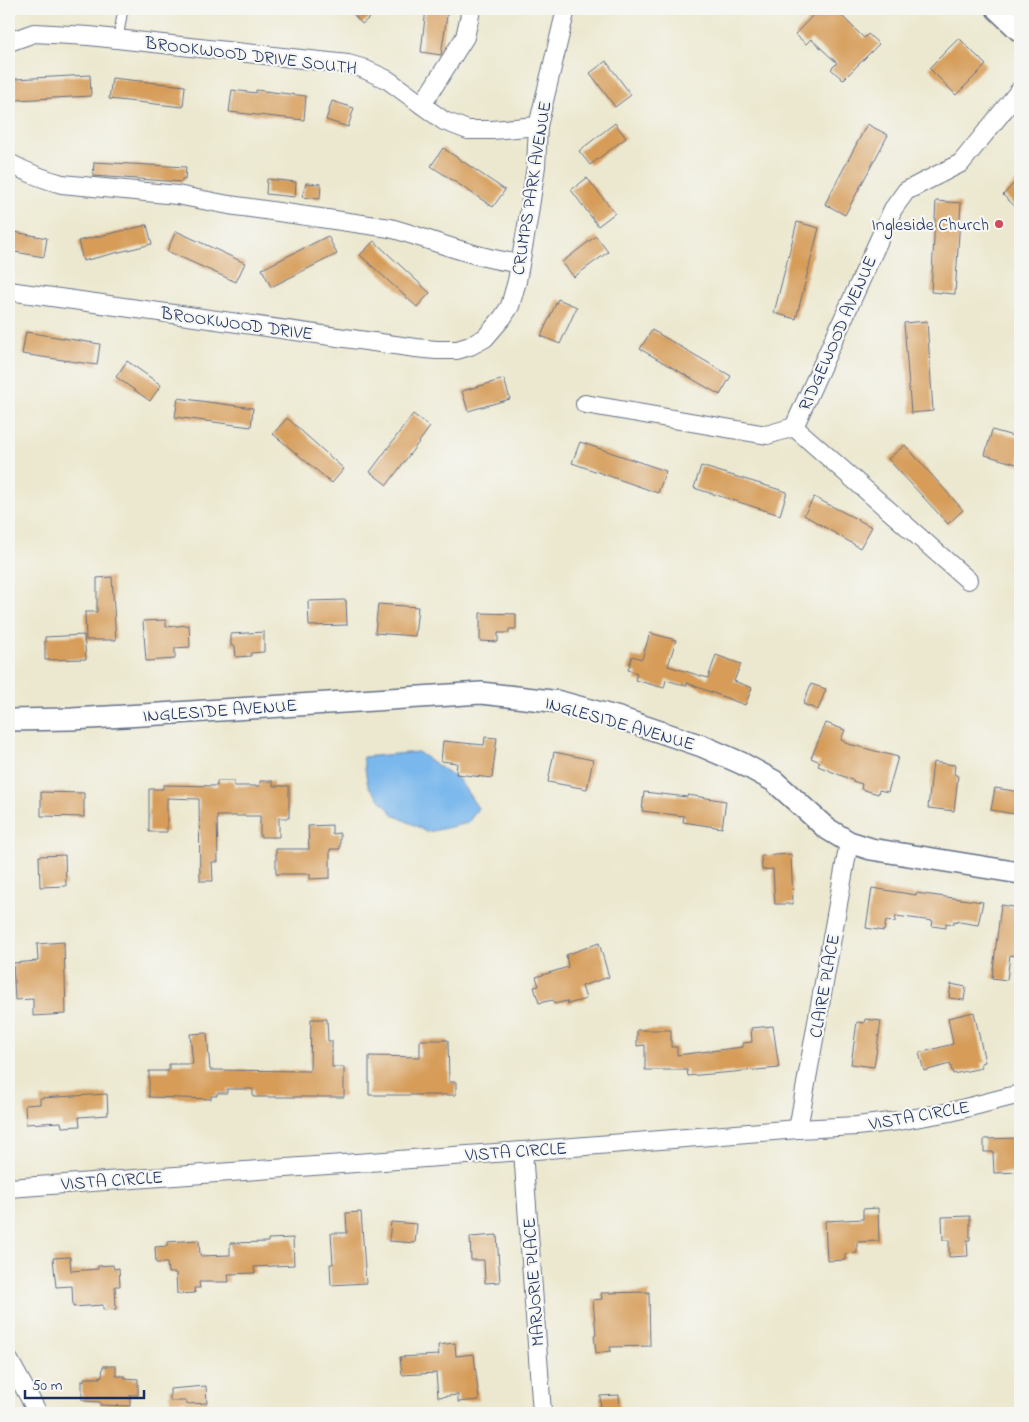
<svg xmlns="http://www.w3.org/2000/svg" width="1029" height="1422" font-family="'Indie Flower',sans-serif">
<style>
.water{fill:#79b7ec;stroke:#4a73a5}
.building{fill:#d69c59}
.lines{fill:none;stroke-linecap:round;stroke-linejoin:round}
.service-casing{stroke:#647086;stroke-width:11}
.minor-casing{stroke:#647086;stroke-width:20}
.tertiary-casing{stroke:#647086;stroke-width:24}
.service{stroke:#fff;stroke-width:9}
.minor{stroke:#fff;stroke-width:18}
.tertiary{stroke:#fff;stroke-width:21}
.poi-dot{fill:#d1495b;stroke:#f6f6f2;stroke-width:2}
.labels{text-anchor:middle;stroke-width:4.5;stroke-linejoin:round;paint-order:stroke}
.street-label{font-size:18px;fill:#1b2f5e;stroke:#f6f6f2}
.poi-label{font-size:18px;fill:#1b2f5e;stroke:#f6f6f2;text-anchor:end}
</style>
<rect width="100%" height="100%" fill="#f6f6f2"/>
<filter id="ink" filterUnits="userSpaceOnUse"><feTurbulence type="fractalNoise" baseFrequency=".02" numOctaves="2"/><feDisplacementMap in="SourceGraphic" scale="10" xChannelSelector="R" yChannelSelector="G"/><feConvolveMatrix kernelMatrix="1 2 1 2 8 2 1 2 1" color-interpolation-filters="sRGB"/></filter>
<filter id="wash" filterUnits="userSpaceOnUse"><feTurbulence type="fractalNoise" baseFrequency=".0096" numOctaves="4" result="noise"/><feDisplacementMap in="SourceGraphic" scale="20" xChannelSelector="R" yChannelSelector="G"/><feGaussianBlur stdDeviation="1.12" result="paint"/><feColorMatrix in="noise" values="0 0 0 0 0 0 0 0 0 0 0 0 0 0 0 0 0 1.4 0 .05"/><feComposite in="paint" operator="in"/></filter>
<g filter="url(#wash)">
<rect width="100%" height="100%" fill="#ece8cf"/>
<path class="water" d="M418 752 459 780 478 808 468 823 428 832 394 815 368 786 363 757Z"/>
<g id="blocks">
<g class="building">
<path d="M349 9H380L362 24Z"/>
<path d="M426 9H448L441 55 421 52Z"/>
<path d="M819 9H835L864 38 868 34 879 44 843 80 831 69 837 63 811 39 806 44 795 34Z"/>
<path d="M959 38 986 65 956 95 929 68Z"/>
<path d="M606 61 631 95 615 107 590 73Z"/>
<path d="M90 75 91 96 16 100 15 79Z"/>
<path d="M112 78 185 86 183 107 109 99Z"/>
<path d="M232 90 256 93V90L306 96 304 120 229 112Z"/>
<path d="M332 101 354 108 348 127 326 120Z"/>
<path d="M615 123 626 138 590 165 579 151Z"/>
<path d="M867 124 888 135 845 215 825 204Z"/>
<path d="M443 148 505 190 493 207 431 166Z"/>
<path d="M94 162 186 167 185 180 182 179V182L93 176Z"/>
<path d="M1020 177V211L1003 195Z"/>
<path d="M587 178 615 213 598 226 571 190Z"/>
<path d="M267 179 296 182 295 197 266 194Z"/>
<path d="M306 183 321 184 320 199 302 197Z"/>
<path d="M936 201 961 203 955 294 931 292Z"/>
<path d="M797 222 819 228 796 319 774 313Z"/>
<path d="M147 225 152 244 83 261 78 241Z"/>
<path d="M9 231 47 238 44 257 9 251Z"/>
<path d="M176 231 245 263 236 282 167 251Z"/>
<path d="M328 236 337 254 271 287 262 269Z"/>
<path d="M596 236 608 252 574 277 562 262Z"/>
<path d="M374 241 430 293 417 307 360 255Z"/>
<path d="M558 299 577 307 560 344 541 336Z"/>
<path d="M927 321 933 411 911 413 904 323Z"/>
<path d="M652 330 731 376 720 395 640 349Z"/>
<path d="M26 332 100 344 97 365 22 354Z"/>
<path d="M127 361 161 385 150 401 116 377Z"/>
<path d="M504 379 510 399 468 411 462 391Z"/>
<path d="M178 398 253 408 251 427 175 417Z"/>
<path d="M413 414 430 427 387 485 370 472Z"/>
<path d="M287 418 344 469 332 483 273 434Z"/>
<path d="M992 430 1020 438V465L985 455Z"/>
<path d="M580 442 666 471 658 493 572 463Z"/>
<path d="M905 445 963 510 948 524 888 459Z"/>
<path d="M701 466 787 492 780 515 694 488Z"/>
<path d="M814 497 872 527 860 548 804 515Z"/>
<path d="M112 577 116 640H86L85 612H97V578Z"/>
<path d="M346 600 347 625 309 626 308 601Z"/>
<path d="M378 604 418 607 415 636 375 633Z"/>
<path d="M480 613 516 614V629H509V633H498V642L480 641Z"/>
<path d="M166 620V627L189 625 190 647 175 648V659L146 661 143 621Z"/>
<path d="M264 632V652L251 653V656L236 657 235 646H231V634Z"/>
<path d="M650 633 676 640 668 666 708 678 716 655 741 664 734 681 752 688 745 705 687 683V686L666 680 664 688 635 680 637 673 628 670 632 656 642 659Z"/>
<path d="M84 635 86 659 45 660V637Z"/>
<path d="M811 684 826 689 818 710 803 704Z"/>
<path d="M826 723 845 730 841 740 845 742V743L898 757 888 792 879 790 878 794 861 789 862 784 852 781V780L818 766 820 762 811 758Z"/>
<path d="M485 737 497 738 492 778 456 774 457 763 441 761 443 741 484 745Z"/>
<path d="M554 752 593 760 587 789 548 782Z"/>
<path d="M933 762 955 765 954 774 958 776 954 811 928 808Z"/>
<path d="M217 781H234V786H260V781H273V786H289V818H279V837H260V816H217L218 862H212L213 881H200L199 799 167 798V832H149V789H163V785L217 786Z"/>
<path d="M995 788 1020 792V815L991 810Z"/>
<path d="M41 792 84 793V817L41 816Z"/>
<path d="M644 792 687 797 688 795 726 801 722 828 683 822 684 816 642 811Z"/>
<path d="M332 825V834L340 833V849H330V878L310 879V874H276V849H309L308 826Z"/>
<path d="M791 854 793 904H775L773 869 762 870 761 856Z"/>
<path d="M65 855 66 886 40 887 39 856Z"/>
<path d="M872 888 916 895V893L983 902 978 925 954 921V924L946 923V928L932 926 933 921 896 916 895 922 886 921 884 931 866 928Z"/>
<path d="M1001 905 1020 908V957L1010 955 1007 980 992 978Z"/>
<path d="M64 942 66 1014 33 1016V999L15 1000 13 963 38 961 37 944Z"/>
<path d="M599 943 609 977 582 986 586 999 568 1004 567 1001 554 1004 553 1000 539 1003 534 987 539 986 536 977 568 967 566 955Z"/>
<path d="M951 984 966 987 964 1000 949 998Z"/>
<path d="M974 1012 985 1062 981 1063 982 1068 953 1074 950 1064 924 1071 919 1053 953 1044 948 1018Z"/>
<path d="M311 1019H327L328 1041H332V1067H344V1097H253V1089H227V1093H217V1096H211V1099L149 1097V1071H169V1064H193L190 1034 207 1033 210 1070 310 1071Z"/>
<path d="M865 1019 881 1021 874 1067 851 1064 857 1022 864 1023Z"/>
<path d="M773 1026 779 1068 688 1076 687 1070H645V1045L637 1046V1030H671V1047H677V1055L743 1047V1043L752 1042 751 1028Z"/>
<path d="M420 1040H448L449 1082H456V1095H369V1056L420 1057Z"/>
<path d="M107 1094 108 1115 79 1117 80 1126 62 1127 61 1122 26 1124 25 1105 40 1104V1098Z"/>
<path d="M1020 1138V1172L994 1173 993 1152H984V1139Z"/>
<path d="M878 1208 879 1241 857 1242V1253L845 1254V1260L827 1261 825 1221 863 1219V1209Z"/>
<path d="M361 1212 366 1283 331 1285 330 1264H333L331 1233H347L346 1213Z"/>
<path d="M970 1216V1240H967L968 1256 949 1257V1240H943L942 1217Z"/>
<path d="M391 1222 417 1224 415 1243 389 1241Z"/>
<path d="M497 1235 500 1282 485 1283 484 1260H471L470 1237Z"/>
<path d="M293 1238 294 1265 254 1267 255 1273 228 1274 229 1282H199L200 1288H194L195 1293 177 1294 176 1273H168L167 1263H156L155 1247 167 1246V1242L199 1240 200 1256 230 1255V1243L268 1242V1239Z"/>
<path d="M70 1257 71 1271 98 1269V1266L113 1265 114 1269 119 1268 120 1286H115L116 1309 103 1310V1305L73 1307 72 1286 56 1287 53 1258Z"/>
<path d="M649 1292 650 1346 610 1347 611 1351 596 1353 594 1335H596L593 1300 602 1299 601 1293Z"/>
<path d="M455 1343 456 1356 474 1354 479 1400 458 1402V1395L438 1397 436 1373 402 1375 400 1357 439 1355 438 1345Z"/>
<path d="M103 1366H116V1376H125V1378L138 1379V1395H130V1406L100 1405V1402L84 1401V1400H82V1380L84 1381V1378H100V1376H102Z"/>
<path d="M206 1386 207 1403 186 1404V1401H170V1389Z"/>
<path d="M619 1395 620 1413H601L600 1396Z"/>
</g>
</g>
</g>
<g filter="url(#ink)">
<use href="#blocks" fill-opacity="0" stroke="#647086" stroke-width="1"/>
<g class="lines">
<defs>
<path id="service" d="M118 39 123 9"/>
<g id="minor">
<path d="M9 42 34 33 89 36 348 64 362 68 388 80 444 121 468 130H492L538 126"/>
<path d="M422 105 465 37 470 15 469 9"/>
<path d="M9 163C26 172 43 179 62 184L177 195 229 205 390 228C416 235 441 245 467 252 485 258 503 261 520 264"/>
<path d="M9 291 416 348 436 350H457L470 346 485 338 503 317 510 306 517 281 528 220 536 166 538 126 566 9"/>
<path d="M585 404 767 435 794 427 968 580"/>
<path d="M794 427 893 209 906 191 961 163 1020 90"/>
<path d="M798 1129 849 842"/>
<path d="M523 1151 542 1413"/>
<path d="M9 1188 523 1151 798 1129 857 1126 898 1121 950 1112 1020 1094"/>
<path d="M9 1360 38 1413"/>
</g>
<g id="tertiary">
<path d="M997 9 1020 31"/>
<path d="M9 720 72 719 160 714 481 693 560 702 619 718 702 746 741 763 774 781 826 828 849 842 871 849 1020 873"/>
</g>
</defs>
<use href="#service" class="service-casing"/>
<use href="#minor" class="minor-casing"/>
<use href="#tertiary" class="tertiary-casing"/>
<use href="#service" class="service"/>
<use href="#minor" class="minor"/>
<use href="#tertiary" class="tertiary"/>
</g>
</g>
<circle class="poi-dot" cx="999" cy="224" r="5"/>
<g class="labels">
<g class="street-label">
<text transform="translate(251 55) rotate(7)" y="6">BROOKWOOD DRIVE SOUTH</text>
<text transform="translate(531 188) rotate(-81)" y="6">CRUMPS PARK AVENUE</text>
<text transform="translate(237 323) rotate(8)" y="6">BROOKWOOD DRIVE</text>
<text transform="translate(837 333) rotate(-66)" y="6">RIDGEWOOD AVENUE</text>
<text transform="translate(220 710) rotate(-4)" y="6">INGLESIDE AVENUE</text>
<text transform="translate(620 723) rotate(16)" y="6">INGLESIDE AVENUE</text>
<text transform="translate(824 986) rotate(-80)" y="6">CLAIRE PLACE</text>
<text transform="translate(919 1115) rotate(-10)" y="6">VISTA CIRCLE</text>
<text transform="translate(516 1151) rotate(-4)" y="6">VISTA CIRCLE</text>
<text transform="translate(112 1180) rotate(-4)" y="6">VISTA CIRCLE</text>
<text transform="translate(533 1282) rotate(-94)" y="6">MARJORIE PLACE</text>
</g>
<g class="poi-label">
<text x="989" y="230">Ingleside Church</text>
</g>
</g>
<rect width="1029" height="1422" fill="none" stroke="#f6f6f2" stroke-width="30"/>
<path d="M25 1390v8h119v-8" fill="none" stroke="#1b2f5e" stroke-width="2.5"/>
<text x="32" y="1390" font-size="15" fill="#1b2f5e" stroke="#f6f6f2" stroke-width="4" paint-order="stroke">50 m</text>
</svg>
